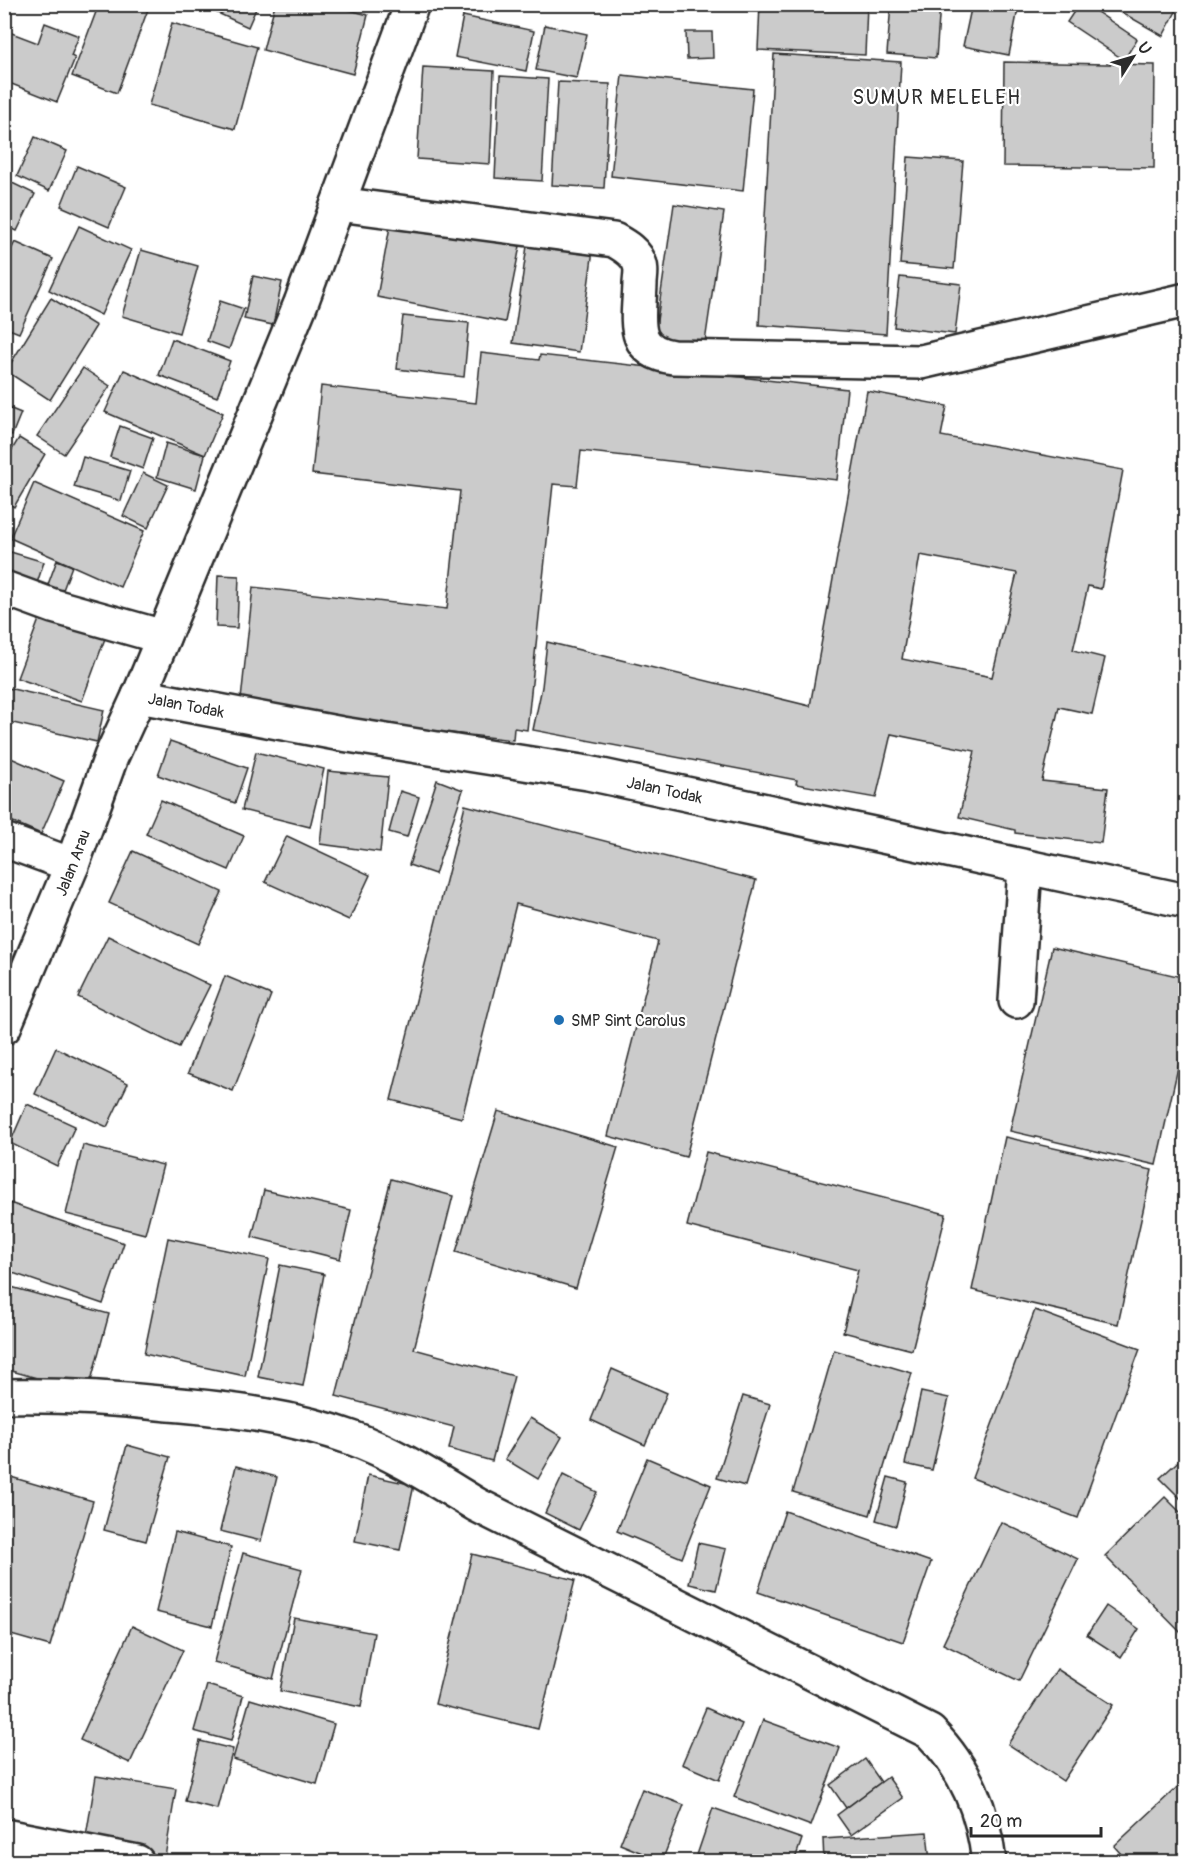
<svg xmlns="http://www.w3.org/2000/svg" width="1190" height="1866" font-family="Pangolin,sans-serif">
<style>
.building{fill:#cbcbcb;stroke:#2b2b2b;stroke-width:1.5;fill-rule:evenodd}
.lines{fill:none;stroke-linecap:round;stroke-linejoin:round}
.minor-casing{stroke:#2b2b2b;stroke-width:38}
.minor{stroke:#fff;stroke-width:33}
.poi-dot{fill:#1f6fb2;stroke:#fff;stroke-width:2}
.labels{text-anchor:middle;stroke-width:4.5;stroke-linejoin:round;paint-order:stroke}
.street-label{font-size:16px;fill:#2b2b2b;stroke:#fff}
.poi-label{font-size:16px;fill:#2b2b2b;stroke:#fff;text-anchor:start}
.quarter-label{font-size:20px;letter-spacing:1.5px;fill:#2b2b2b;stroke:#fff}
</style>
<rect width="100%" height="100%" fill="#fff"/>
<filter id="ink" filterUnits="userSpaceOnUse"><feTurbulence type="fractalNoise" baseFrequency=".0167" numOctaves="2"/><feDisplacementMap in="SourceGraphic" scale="12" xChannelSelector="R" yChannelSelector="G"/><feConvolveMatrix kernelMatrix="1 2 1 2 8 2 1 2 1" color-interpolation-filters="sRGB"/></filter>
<g filter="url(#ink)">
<g class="building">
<path d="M99 4H150L117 93 72 76Z"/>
<path d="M198 4H258L248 27Z"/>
<path d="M275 4H328L368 15 353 74 263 50Z"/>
<path d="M584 4H601L600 9Z"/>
<path d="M760 4H867L865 55 758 50Z"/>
<path d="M891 4H940L936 58 887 54Z"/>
<path d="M972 4H1019L1009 55 963 46Z"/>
<path d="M1079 4H1085L1137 39 1124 60 1067 22Z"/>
<path d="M1107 4H1180L1163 36Z"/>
<path d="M463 16 534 31 526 71 455 57Z"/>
<path d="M45 23 79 36 71 56 75 58 57 102 4 81V30L38 43Z"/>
<path d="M172 23 257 47 235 129 149 105Z"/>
<path d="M545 25 587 34 577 78 536 70Z"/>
<path d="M686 32H712L713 58 687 59Z"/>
<path d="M774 54 901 62 886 334 759 325Z"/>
<path d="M1004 62 1155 65 1154 168 1003 166Z"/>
<path d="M423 67 494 71 490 164 417 159Z"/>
<path d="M622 75 753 89 743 191 611 176Z"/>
<path d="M500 76 548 79 542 181 495 178Z"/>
<path d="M558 82 610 84 604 188 552 185Z"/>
<path d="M35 137 67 151 49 191 17 176Z"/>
<path d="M908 157 963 161 954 269 900 264Z"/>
<path d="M77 166 126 187 109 227 61 206Z"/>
<path d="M4 179 35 194 17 231 4 225Z"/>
<path d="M674 204 724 212 704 349 654 341Z"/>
<path d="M391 221 520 246 505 322 377 297Z"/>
<path d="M79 226 131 250 101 315 49 290Z"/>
<path d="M528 239 593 250 579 352 513 343Z"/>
<path d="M15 242 53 259 19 333 4 327V264Z"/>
<path d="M141 250 198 266 179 333 122 316Z"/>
<path d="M253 276 282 282 273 325 244 319Z"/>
<path d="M900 277 961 284 955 334 894 327Z"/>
<path d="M51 298 96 326 50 400 6 371Z"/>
<path d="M220 301 244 309 229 349 207 341Z"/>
<path d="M403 316 469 323 464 377 397 369Z"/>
<path d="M172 339 230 361 217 397 159 375Z"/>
<path d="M481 353 539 360 540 355 847 389 837 480 581 451 577 486 553 484 527 730 514 728 513 740 240 709 253 587 447 609 460 491 312 474 321 386 476 403Z"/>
<path d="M83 368 110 386 64 454 37 436Z"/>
<path d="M124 370 223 413 205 455 105 412Z"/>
<path d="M867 391 947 406 941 436 1123 470 1101 589 1088 586 1073 650 1105 658 1092 714 1059 707 1042 781 1108 788 1101 843 1015 833V830L959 817 975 751 891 734 876 798 796 784 797 780 533 730 542 687 547 642 810 706ZM920 555 1017 573 992 677 902 659Z"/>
<path d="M4 406 21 413 12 435 4 432Z"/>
<path d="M120 426 153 438 143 469 110 457Z"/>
<path d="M19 438 45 454 14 507 4 501V463Z"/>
<path d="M166 443 205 455 196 489 157 477Z"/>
<path d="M83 457 130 471 121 501 74 487Z"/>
<path d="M143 473 168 485 148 528 123 516Z"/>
<path d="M34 483 144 531 120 587 10 538Z"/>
<path d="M4 550 44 562 34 592 4 583Z"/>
<path d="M57 560 72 566 58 603 43 598Z"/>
<path d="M218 575 239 576 237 628 216 627Z"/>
<path d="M43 609 107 633 82 701 17 678Z"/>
<path d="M4 636 10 637 4 670Z"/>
<path d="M8 688 104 710 97 742 4 721Z"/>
<path d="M170 741 247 768 235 803 158 775Z"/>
<path d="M256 752 324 769 310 827 242 810Z"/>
<path d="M4 755 64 781 41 834 4 818Z"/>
<path d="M328 771 388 777 380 852 320 844Z"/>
<path d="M437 780 463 790 435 874 409 865Z"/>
<path d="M400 791 419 797 407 837 389 832Z"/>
<path d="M161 800 244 836 229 870 146 834Z"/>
<path d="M465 805 756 880 686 1157 608 1136 658 941 516 904 462 1118 391 1100Z"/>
<path d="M287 836 370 875 349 920 265 882Z"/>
<path d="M133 851 222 892 198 944 109 903Z"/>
<path d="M108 936 210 985 179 1047 78 997Z"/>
<path d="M1052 947 1186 978V1032L1156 1165 1010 1131Z"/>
<path d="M225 976 271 995 233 1091 188 1073Z"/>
<path d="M56 1048 128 1083 107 1127 35 1094Z"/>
<path d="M27 1104 75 1126 57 1166 10 1143Z"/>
<path d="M498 1111 618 1147 576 1288 456 1252Z"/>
<path d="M1005 1137 1152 1170 1118 1324 972 1290Z"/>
<path d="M83 1145 163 1165 145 1234 66 1214Z"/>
<path d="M706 1152 946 1214 912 1350 843 1332 858 1270 687 1226Z"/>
<path d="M391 1179 453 1196 414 1349 514 1376 492 1461 449 1449 454 1427 336 1396Z"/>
<path d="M264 1190 351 1210 340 1259 252 1237Z"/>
<path d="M4 1201 124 1243 103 1304 4 1270Z"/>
<path d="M168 1238 269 1259 245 1376 144 1354Z"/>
<path d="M280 1265 324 1274 303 1386 258 1377Z"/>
<path d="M4 1285 109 1314 88 1392 4 1369Z"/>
<path d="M1035 1310 1140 1349 1078 1518 972 1478Z"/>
<path d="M834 1350 912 1373 870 1515 793 1492Z"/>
<path d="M612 1369 667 1393 645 1445 591 1420Z"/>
<path d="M921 1392 949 1398 932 1470 905 1464Z"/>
<path d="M743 1396 770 1404 745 1486 717 1478Z"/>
<path d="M530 1418 562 1437 538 1479 505 1459Z"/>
<path d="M127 1445 170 1457 146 1541 104 1530Z"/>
<path d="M1186 1454V1504L1160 1478Z"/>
<path d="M647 1458 711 1485 682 1558 617 1531Z"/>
<path d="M236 1466 277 1477 261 1541 220 1531Z"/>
<path d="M4 1475 93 1501 50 1646 4 1633Z"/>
<path d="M368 1475 414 1485 400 1550 355 1541Z"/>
<path d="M563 1475 597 1492 579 1530 545 1513Z"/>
<path d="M888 1477 907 1482 896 1526 876 1520Z"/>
<path d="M1165 1497 1186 1518V1638L1105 1556Z"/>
<path d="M785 1511 931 1562 903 1642 758 1592Z"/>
<path d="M1001 1522 1078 1559 1019 1681 943 1644Z"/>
<path d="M175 1532 231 1547 212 1626 156 1612Z"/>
<path d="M698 1543 726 1549 716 1590 689 1584Z"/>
<path d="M243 1553 302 1569 273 1679 214 1662Z"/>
<path d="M472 1554 575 1580 538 1729 435 1704Z"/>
<path d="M1106 1606 1139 1629 1121 1657 1087 1635Z"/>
<path d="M294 1618 374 1633 361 1707 280 1691Z"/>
<path d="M132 1626 183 1650 130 1763 80 1740Z"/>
<path d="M1057 1669 1113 1705 1063 1781 1008 1744Z"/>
<path d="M207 1685 243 1696 231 1741 194 1731Z"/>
<path d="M250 1699 334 1724 317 1784 233 1759Z"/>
<path d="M706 1708 742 1724 719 1780 682 1764Z"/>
<path d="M763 1720 840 1748 811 1826 734 1797Z"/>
<path d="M200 1741 233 1749 217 1809 185 1801Z"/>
<path d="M865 1759 881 1782 846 1808 830 1785Z"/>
<path d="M96 1776 176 1789 165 1857 85 1843Z"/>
<path d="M888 1777 903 1798 851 1835 837 1815Z"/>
<path d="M1186 1779V1862H1128L1114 1846Z"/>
<path d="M642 1789 684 1805 662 1861 620 1844Z"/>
<path d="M713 1808 802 1839 794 1862H717L697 1855Z"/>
<path d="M927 1832 930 1862H824L823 1839Z"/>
</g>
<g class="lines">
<defs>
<g id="minor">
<path d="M338 204 614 240C625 246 637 253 640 265 642 270 640 279 640 284 639 319 629 351 673 357L921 362 1186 300"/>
<path d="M4 588 53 606 163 637"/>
<path id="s1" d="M139 696 342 734 588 773 1186 901"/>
<path d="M4 840 72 865"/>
<path d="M1016 1001 1025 867"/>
<path id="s2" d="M4 1027 72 865 111 757 139 696 301 303 412 4"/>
<path d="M4 1396C60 1395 113 1398 169 1404 230 1409 294 1417 352 1438 396 1454 437 1481 477 1505L930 1732C966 1769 983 1810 989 1862"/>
<path d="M4 1836 137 1862"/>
</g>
</defs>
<use href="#minor" class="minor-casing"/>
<use href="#minor" class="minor"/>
</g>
</g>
<circle class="poi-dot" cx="559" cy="1020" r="6"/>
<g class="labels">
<g class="street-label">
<text dy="6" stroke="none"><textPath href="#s1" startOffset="48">Jalan Todak</textPath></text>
<text dy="6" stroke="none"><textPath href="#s1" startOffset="534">Jalan Todak</textPath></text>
<text dy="6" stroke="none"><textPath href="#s2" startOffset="178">Jalan Arau</textPath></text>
</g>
<g class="poi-label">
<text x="571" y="1026">SMP Sint Carolus</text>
</g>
<g class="quarter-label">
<text x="937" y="104">SUMUR MELELEH</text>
</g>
</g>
<rect width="1190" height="1866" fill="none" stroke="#fff" stroke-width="24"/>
<rect x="12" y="12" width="1166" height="1842" fill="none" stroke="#2b2b2b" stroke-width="2" filter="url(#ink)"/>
<g transform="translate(1133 57) rotate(53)" stroke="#ffffff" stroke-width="4.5" paint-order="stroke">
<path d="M0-4.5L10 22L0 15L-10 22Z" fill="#2b2b2b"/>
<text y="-9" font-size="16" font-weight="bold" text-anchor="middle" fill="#2b2b2b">U</text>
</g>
<path d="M971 1827v9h130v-9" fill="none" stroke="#2b2b2b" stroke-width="3"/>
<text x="980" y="1827" font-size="18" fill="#2b2b2b" stroke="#ffffff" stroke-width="4.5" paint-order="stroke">20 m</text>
</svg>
